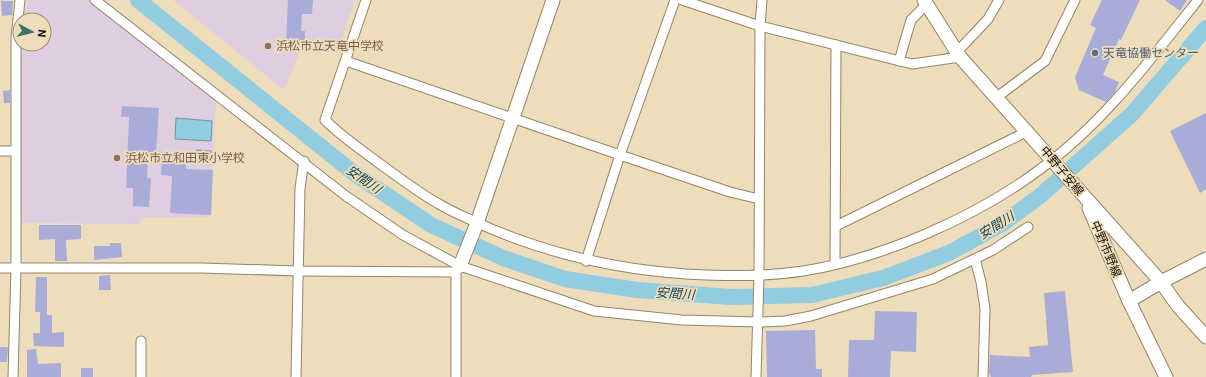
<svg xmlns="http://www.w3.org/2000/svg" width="1206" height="377" font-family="Roboto,'Noto Sans JP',sans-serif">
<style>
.education{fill:#decee0}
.water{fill:#92cce0;stroke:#6c939e}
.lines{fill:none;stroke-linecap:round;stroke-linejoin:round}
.river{stroke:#92cce0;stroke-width:16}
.building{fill:#a9abd9}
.street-casing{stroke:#938565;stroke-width:11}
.secondary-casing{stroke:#938565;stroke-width:15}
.street{stroke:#fff;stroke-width:9}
.secondary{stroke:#fff;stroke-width:13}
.education-dot{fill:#8d6e63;stroke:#edddbb;stroke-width:1.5}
.service-dot{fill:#5c6f8a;stroke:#edddbb;stroke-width:1.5}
.labels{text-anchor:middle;stroke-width:3.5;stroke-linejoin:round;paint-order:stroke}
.education-label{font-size:12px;fill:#785e54;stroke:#edddbb;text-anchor:start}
.service-label{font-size:12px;fill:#4e5e75;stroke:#edddbb;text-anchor:start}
.street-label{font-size:12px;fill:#150f04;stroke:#edddbb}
.water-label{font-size:13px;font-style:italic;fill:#114453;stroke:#edddbb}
</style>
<rect width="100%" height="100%" fill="#edddbb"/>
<g class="education">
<path d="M28 0H89L216 100 210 217 142 218 139 224 21 223V44H44V20H23Z"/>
<path d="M173 0H355L337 54 312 45 302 47 284 90Z"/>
</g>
<g class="water">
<path d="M176 118 212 121 211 141 175 139Z"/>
<path d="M197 150 211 151 210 162 196 161Z"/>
</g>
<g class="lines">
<path class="river" d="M138 0 355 174 431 225 503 258 565 279 637 290 731 297 812 295 883 278 949 253 1002 224 1040 196 1132 114 1206 28"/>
</g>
<g class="building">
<path d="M288 0H313L312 14H302L301 31H305V44L286 43Z"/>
<path d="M1102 0H1140L1121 40 1119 39 1103 75 1119 82 1115 92 1106 102 1079 90 1075 77 1096 28 1090 25Z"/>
<path d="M1165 0H1187L1180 11Z"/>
<path d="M1 1H13L12 15 2 16Z"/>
<path d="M10 90V103H4L3 91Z"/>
<path d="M122 106 159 108 156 152H169V162H186V169L213 170 211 215 170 213 172 176 161 175 162 159 148 158 147 178H151L149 207 133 206V188H126L129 117H121Z"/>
<path d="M1206 113V189L1200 193 1170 131Z"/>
<path d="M39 225H81V239L66 240 67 261H55V239L39 240Z"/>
<path d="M110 243H121L122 257 94 260V246H110Z"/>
<path d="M110 275 111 290H99V276Z"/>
<path d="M36 277H47V315H52V333L64 332V347L34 346 33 333H40V312H35Z"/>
<path d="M1065 291 1073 372 1032 375 1031 377H991L989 373 990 355 1030 357 1029 347 1048 345 1044 293Z"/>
<path d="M875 311 917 312 916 352 891 351 890 377H848L849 340H874Z"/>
<path d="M815 330 816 369H822V377H767L766 331Z"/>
<path d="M0 347H8L7 362H0Z"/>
<path d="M36 349 38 364 61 363V377H27V350Z"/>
<rect x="81" y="368" width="12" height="9"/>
</g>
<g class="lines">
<defs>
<g id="street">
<path d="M95 0 346 196 403 235 460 266 594 311 682 320 759 322 785 321 811 316 933 279 993 250 1028 227"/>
<path d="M366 0 325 120C341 136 359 148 376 161 397 176 417 192 439 204 452 212 467 218 480 224 547 254 613 269 686 274 725 276 764 277 803 271 881 259 976 217 1039 170 1102 125 1150 60 1198 0"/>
<path d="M682 0 760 26 912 64 960 57"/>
<path d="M957 52 988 19 999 0"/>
<path d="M346 61 620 155 730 192 759 199"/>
<path d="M899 61 911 20 926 5"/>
<path d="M997 97 1045 61 1075 0"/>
<path d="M0 151H15"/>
<path d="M836 226 1028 131"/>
<path d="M975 259 981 282 985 309 983 377"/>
<path d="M586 261 620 155 675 0"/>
<path d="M835 263 836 45"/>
<path d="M0 268H201L299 271 456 272"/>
<path d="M141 341V377"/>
<path d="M13 377 16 268V38L20 0"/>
<path d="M296 377 300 188 304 161"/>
<path d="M456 377V272L459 267"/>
<path d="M756 377 759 276 760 26 762 0"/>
</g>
<g id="secondary">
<path d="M924 0 960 57 1161 282 1178 306 1206 337"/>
<path d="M1089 208 1129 301 1166 377"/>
<path d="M460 266 477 223 553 0"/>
<path d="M1129 301 1161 282 1206 259"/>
</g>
</defs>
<use href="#street" class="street-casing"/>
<use href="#secondary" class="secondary-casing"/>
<use href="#street" class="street"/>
<use href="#secondary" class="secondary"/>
</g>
<g class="education-dot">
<circle cx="268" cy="46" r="4"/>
<circle cx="117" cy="158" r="4"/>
</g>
<circle class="service-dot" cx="1095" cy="53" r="4"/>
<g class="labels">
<g class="education-label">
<text x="276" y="50">浜松市立天竜中学校</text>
<text x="125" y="162">浜松市立和田東小学校</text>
</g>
<g class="service-label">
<text x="1103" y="57">天竜協働センター</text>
</g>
<g class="street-label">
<text transform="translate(1062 171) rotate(50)" y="4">中野子安線</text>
<text transform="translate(1106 249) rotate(67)" y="4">中野市野線</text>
</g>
<g class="water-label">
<text transform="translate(364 179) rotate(35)" y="5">安間川</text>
<text transform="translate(996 225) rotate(-32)" y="5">安間川</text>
<text transform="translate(675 293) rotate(4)" y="5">安間川</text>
</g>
</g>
<g transform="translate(32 32) rotate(97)"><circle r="19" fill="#edddbb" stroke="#978b72"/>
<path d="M0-3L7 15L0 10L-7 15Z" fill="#337667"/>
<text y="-6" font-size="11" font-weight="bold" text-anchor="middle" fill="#150f04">N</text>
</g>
</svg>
